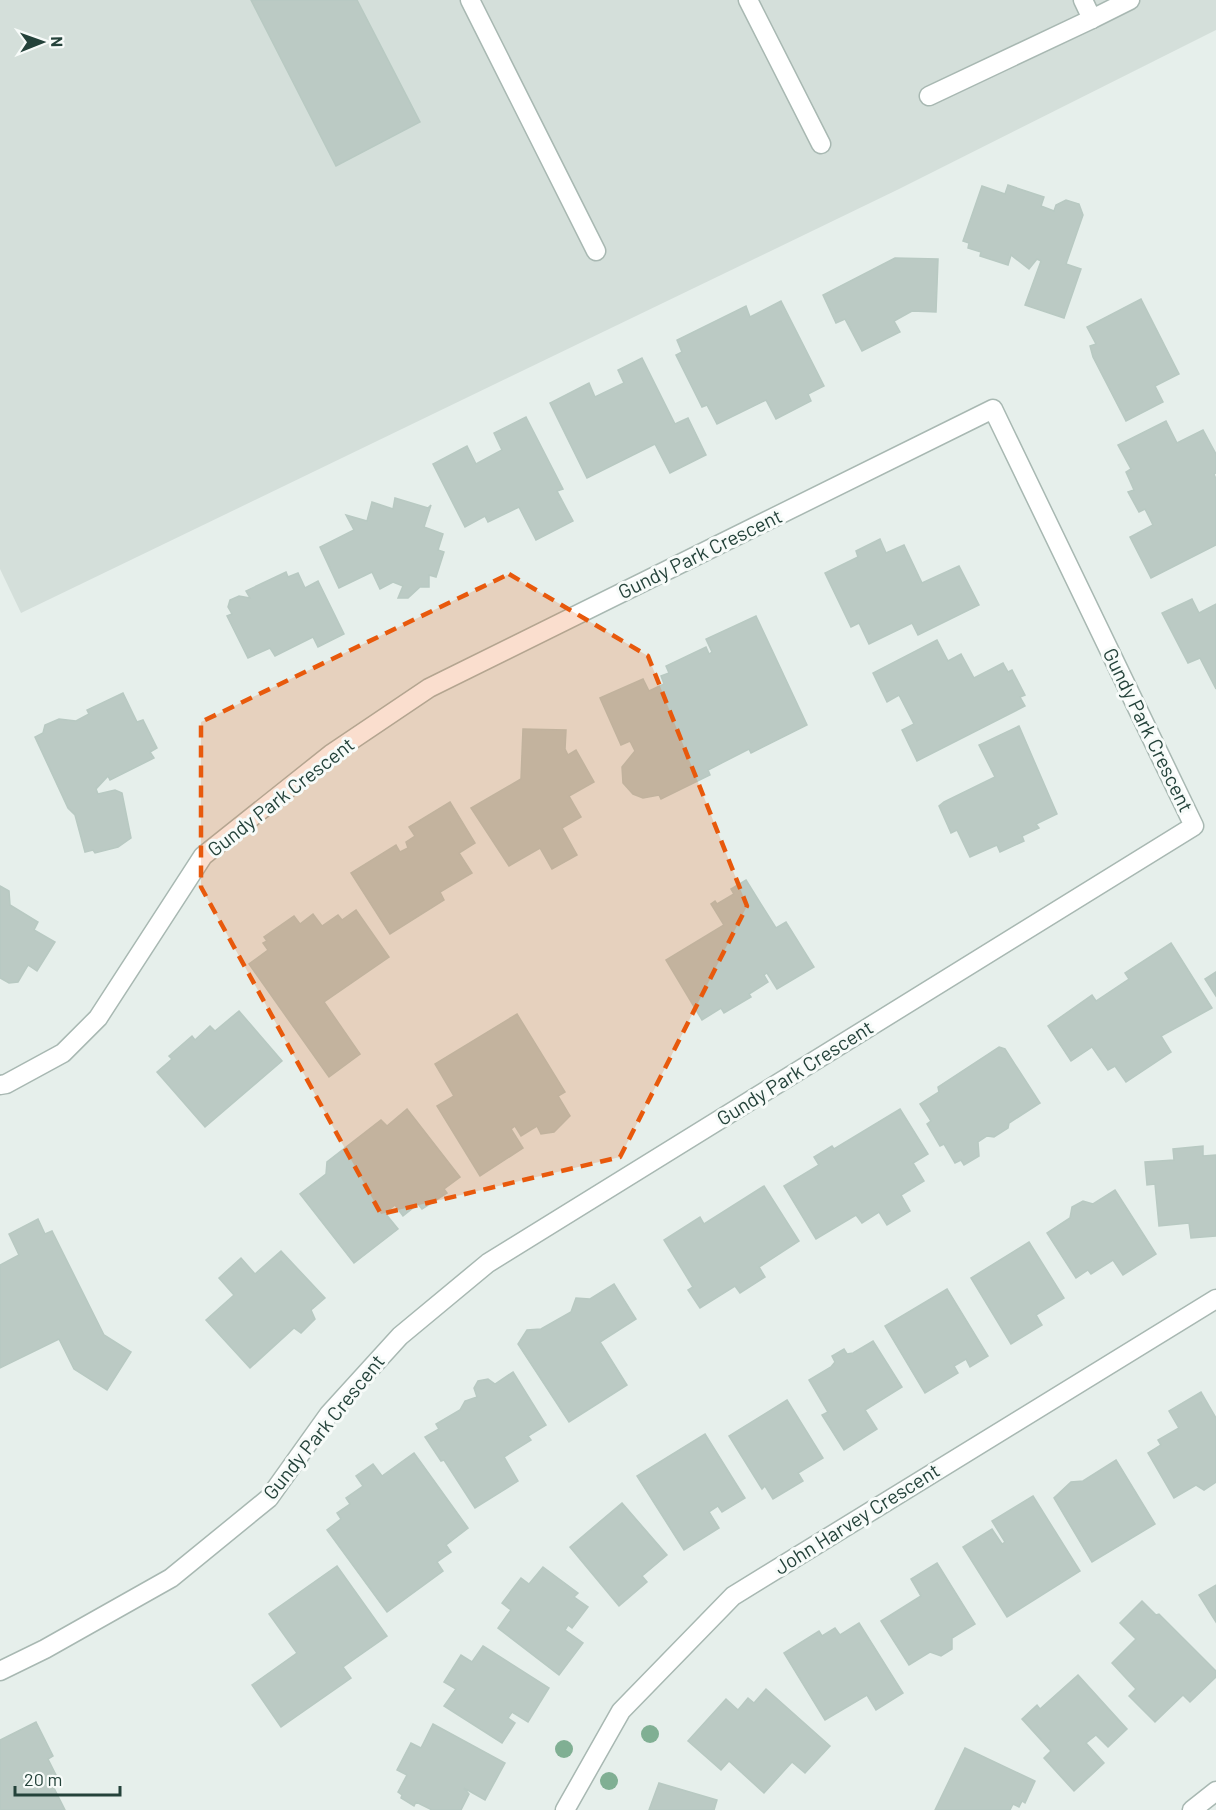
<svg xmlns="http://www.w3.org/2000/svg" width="1216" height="1810" font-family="Barlow,sans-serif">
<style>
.built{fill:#d4dfda}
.building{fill:#bbcac4;stroke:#b8c9c2;stroke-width:1.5}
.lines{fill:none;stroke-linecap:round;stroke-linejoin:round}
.minor-casing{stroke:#a8b8b2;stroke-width:21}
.minor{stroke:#fff;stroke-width:18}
.tree{fill:#80af93}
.marked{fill:#e8590c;fill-opacity:0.2;stroke:#e8590c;stroke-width:4.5;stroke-dasharray:12 8;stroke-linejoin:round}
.labels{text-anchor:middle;stroke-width:6;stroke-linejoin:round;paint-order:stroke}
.street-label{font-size:20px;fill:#24423a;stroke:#f7fbf9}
</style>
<rect width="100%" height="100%" fill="#e6efeb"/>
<path class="built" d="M0 0H1216V30L899 189 21 613 0 569Z"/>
<g class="building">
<path d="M251 0H357L420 122 336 166Z"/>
<path d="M1008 185 1044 197 1041 206 1054 211 1056 205 1066 200 1079 204 1083 215 1066 264 1081 269 1064 318 1025 305 1041 261 1037 259 1029 269 1011 255 1008 265 980 256 981 252 968 248 969 243 963 241 982 186 1005 194Z"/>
<path d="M895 258 938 259 936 312 912 311 894 321 900 332 862 351 845 319 836 323 823 295Z"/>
<path d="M1141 299 1179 374 1155 386 1163 402 1126 421 1093 357 1090 346 1096 344 1087 327Z"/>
<path d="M781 301 824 386 808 394 811 401 776 419 766 400 717 424 707 405 702 407 676 355 682 352 677 340 746 306 750 317Z"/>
<path d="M642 358 675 424 688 418 706 455 670 473 655 444 587 478 550 403 589 383 595 397 624 383 618 370Z"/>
<path d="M526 417 563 489 557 491 573 521 536 540 519 507 488 522 485 516 465 527 433 464 467 446 476 464 502 450 494 433Z"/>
<path d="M1166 421 1177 443 1203 430 1216 454V473L1214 474 1216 479V545L1151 578 1130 537 1153 525 1145 509 1139 512 1128 492 1134 490 1126 472 1131 469 1118 445Z"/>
<path d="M395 498 428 508 431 505 424 527 443 534 438 550 444 552 436 577 429 575V587H420L408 598H398L403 586 393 582 380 589 372 572 339 588 320 547 354 530 346 515 367 521 372 502 393 509Z"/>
<path d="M880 539 886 553 904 545 922 583 959 566 979 605 918 635 912 623 869 644 859 623 851 627 825 573 858 557 856 551Z"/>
<path d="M286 572 288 577 298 573 305 588 318 581 344 634 318 647 313 637 275 656 270 648 248 658 227 616 232 614 228 607 230 600 239 596 250 598 246 591Z"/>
<path d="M1192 599 1199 613 1216 604V689L1200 658 1188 663 1162 613Z"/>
<path d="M756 616 807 725 751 753 749 749 708 770 710 775 661 799 659 795 643 798 633 794 623 783 622 767 635 751 630 741 621 745 600 698 643 679 649 691 664 684 661 676 669 673 666 666 706 647 709 654 712 652 706 639Z"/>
<path d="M937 640 948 661 961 654 974 678 1003 663 1008 672 1012 670 1025 695 1020 697 1025 706 917 761 902 730 914 724 899 695 887 702 873 673Z"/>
<path d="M123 693 137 722 143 720 157 748 150 752 154 758 110 780 108 776 96 789 98 794 115 790 122 793 131 838 118 847 95 853 93 850 85 852 75 815 68 808 35 737 43 733 45 725 59 719 76 721 89 714 87 710Z"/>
<path d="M1019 726 1057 814 1036 824 1039 828 1022 836 1024 841 1000 852 997 845 970 857 957 830 951 833 939 806 944 802 995 777 979 745Z"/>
<path d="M523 729 566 730 565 749 568 755 576 750 594 782 569 796 581 817 562 828 577 855 552 869 540 848 509 866 471 808 521 779Z"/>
<path d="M450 802 475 843 459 853 472 873 440 892 444 900 390 934 351 873 396 845 400 852 408 848 406 842 415 836 409 827Z"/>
<path d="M746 880 776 928 786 922 814 967 777 989 767 973 764 975 768 982 749 994 751 997 724 1013 721 1008 702 1020 666 960 724 925 711 904 715 901 717 904 734 894 731 889Z"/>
<path d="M0 886 9 891 10 905 38 922 34 930 55 942 37 971 28 965 18 982 9 983 0 978Z"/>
<path d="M356 910 389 957 324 1002 360 1054 329 1077 249 964 268 950 263 943 267 941 264 937 294 916 300 924 313 914 322 926 338 915 342 920Z"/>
<path d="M1171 943 1212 1008 1161 1036 1171 1052 1126 1082 1115 1066 1108 1070 1092 1047 1071 1061 1048 1026 1092 995 1096 1001 1129 979 1125 973Z"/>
<path d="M1216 972V996L1205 979Z"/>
<path d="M239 1011 282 1061 205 1127 157 1072 172 1059 169 1056 192 1036 195 1040 210 1026 215 1031Z"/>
<path d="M517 1014 565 1092 558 1096 570 1116 554 1132 541 1134 537 1126 521 1136 515 1126 511 1129 523 1148 480 1176 437 1106 454 1096 435 1064Z"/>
<path d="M999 1047 1005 1049 1040 1103 1009 1123 1008 1128 994 1137 987 1136 978 1142 979 1156 964 1165 961 1160 955 1163 944 1144 940 1146 927 1124 931 1121 920 1104 939 1092 938 1087Z"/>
<path d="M407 1109 460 1177 444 1189 447 1193 422 1209 418 1204 403 1216 395 1205 385 1213 398 1229 354 1263 300 1194 326 1174 327 1162 381 1120 387 1126Z"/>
<path d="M900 1109 928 1154 913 1163 924 1181 901 1195 910 1211 887 1225 879 1212 862 1223 856 1215 816 1239 784 1186 819 1165 814 1157 832 1146 834 1149Z"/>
<path d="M1203 1146V1156L1216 1155V1236L1191 1238 1189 1223 1159 1226 1155 1184 1147 1185 1145 1162 1174 1160 1173 1149Z"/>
<path d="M764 1186 799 1241 759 1267 765 1277 740 1293 735 1286 700 1308 688 1290 693 1287 664 1240 700 1217 704 1224Z"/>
<path d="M1115 1190 1156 1254 1123 1275 1113 1260 1091 1274 1088 1270 1076 1278 1047 1233 1070 1218 1072 1207 1083 1201 1093 1204Z"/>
<path d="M38 1219 45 1234 52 1231 104 1335 131 1352 107 1390 74 1369 59 1339 0 1368V1265L19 1255 9 1234Z"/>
<path d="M1029 1242 1064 1298 1036 1315 1042 1325 1011 1344 971 1278Z"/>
<path d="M281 1251 325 1298 311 1310 315 1319 301 1333 294 1328 250 1368 206 1320 234 1295 219 1278 241 1258 255 1274Z"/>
<path d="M614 1284 636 1319 600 1342 627 1385 569 1422 518 1344 527 1330 541 1329 571 1312 576 1298 590 1299Z"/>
<path d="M947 1289 988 1356 970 1367 966 1359 954 1366 958 1373 925 1393 885 1326Z"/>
<path d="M873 1341 902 1387 865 1410 877 1429 844 1450 822 1415 828 1412 809 1380 831 1367 835 1362 832 1356 844 1349 847 1354 853 1353Z"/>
<path d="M513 1372 546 1425 528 1436 531 1440 504 1457 518 1481 475 1508 444 1460 441 1461 425 1437 439 1429 436 1424 460 1410 465 1401 477 1397 474 1388 478 1381 488 1379 495 1384Z"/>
<path d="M1201 1392 1216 1418V1482L1204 1490 1196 1485 1174 1498 1148 1453 1161 1445 1158 1440 1179 1428 1169 1411Z"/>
<path d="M787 1400 823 1458 798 1473 803 1481 773 1499 765 1486 762 1489 729 1436Z"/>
<path d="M705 1434 745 1498 722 1512 718 1506 709 1512 719 1528 684 1550 637 1476Z"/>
<path d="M414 1453 468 1528 446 1545 451 1552 437 1562 443 1571 387 1612 327 1530 341 1519 337 1513 350 1504 346 1498 363 1486 356 1476 373 1464 382 1476Z"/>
<path d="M1116 1460 1155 1524 1092 1562 1054 1498 1071 1482 1083 1481Z"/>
<path d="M1033 1496 1080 1571 1007 1617 963 1547 992 1529 1002 1544 1005 1542 992 1521Z"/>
<path d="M622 1503 667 1555 642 1576 647 1582 619 1606 570 1547Z"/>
<path d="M937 1563 975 1624 952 1638V1649L941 1656 930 1652 909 1665 881 1621 921 1596 911 1579Z"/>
<path d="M337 1566 387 1636 343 1667 351 1678 281 1727 252 1685 297 1653 269 1614Z"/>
<path d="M543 1567 578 1593 574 1597 588 1607 572 1628 568 1625 565 1630 583 1643 559 1675 498 1628 511 1610 502 1603 521 1578 529 1584Z"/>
<path d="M1216 1585V1622L1199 1595Z"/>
<path d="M1142 1601 1156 1615 1159 1614 1216 1671V1677L1190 1702 1183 1695 1155 1722 1129 1696 1136 1689 1112 1663 1136 1639 1120 1623Z"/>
<path d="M859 1623 903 1693 876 1710 867 1695 825 1720 784 1653 819 1631 822 1636 835 1628 840 1635Z"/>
<path d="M483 1646 549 1688 528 1722 512 1712 508 1718 515 1723 502 1743 444 1706 456 1689 444 1682 461 1655 472 1662Z"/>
<path d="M1078 1675 1127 1729 1108 1747 1096 1735 1086 1743 1104 1763 1074 1791 1044 1758 1051 1751 1022 1719 1037 1705 1040 1709Z"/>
<path d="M766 1689 830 1746 805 1773 792 1762 764 1793 729 1761 721 1770 688 1741 726 1699 738 1710 748 1698 754 1703Z"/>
<path d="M36 1722 53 1756 48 1759 60 1783 53 1786 65 1810H0V1740Z"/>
<path d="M433 1724 505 1763 485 1800 464 1788 469 1794 461 1810H432L416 1802 414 1806 401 1798 402 1795 398 1792 407 1775 397 1770 411 1743 421 1748Z"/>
<path d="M965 1748 1035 1781 1025 1803 1022 1801 1019 1807 1013 1804 1010 1810H935Z"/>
<path d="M659 1783 717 1800 714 1810H649Z"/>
</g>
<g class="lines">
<defs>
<g id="minor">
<path d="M470 0 596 251"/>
<path d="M748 0 821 144"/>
<path d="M1083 0 1092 19 1130 0"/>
<path d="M929 96 1092 19"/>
<path d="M0 1085 6 1084 63 1053 98 1018 203 856 331 754 429 688 993 409 1194 826 488 1263 400 1336 329 1414 269 1498 171 1578 45 1649 0 1671"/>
<path d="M565 1810 621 1711 733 1596 1216 1299"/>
<path d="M1192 1810 1216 1791"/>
</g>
</defs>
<use href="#minor" class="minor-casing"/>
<use href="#minor" class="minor"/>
</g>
<g class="tree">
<circle cx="650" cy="1734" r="9"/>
<circle cx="564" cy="1749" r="9"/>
<circle cx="609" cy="1781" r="9"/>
</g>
<path class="marked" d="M509 574 648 656 747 906 620 1157 381 1214 201 887V722Z"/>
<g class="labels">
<g class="street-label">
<text transform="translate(700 554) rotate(-26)" y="7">Gundy Park Crescent</text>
<text transform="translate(1148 730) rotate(64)" y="7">Gundy Park Crescent</text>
<text transform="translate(281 797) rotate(-38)" y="7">Gundy Park Crescent</text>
<text transform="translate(795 1073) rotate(-32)" y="7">Gundy Park Crescent</text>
<text transform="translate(324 1427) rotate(-51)" y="7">Gundy Park Crescent</text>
<text transform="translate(857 1519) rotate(-32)" y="7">John Harvey Crescent</text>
</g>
</g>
<g transform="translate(42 42) rotate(89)" stroke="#f7fbf9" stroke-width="4.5" paint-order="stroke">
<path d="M0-4.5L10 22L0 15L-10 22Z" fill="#24423a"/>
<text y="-9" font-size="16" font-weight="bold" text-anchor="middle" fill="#24423a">N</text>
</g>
<path d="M15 1786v9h105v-9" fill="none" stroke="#24423a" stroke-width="3"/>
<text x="24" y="1786" font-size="18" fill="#24423a" stroke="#f7fbf9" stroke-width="4.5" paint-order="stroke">20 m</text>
</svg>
